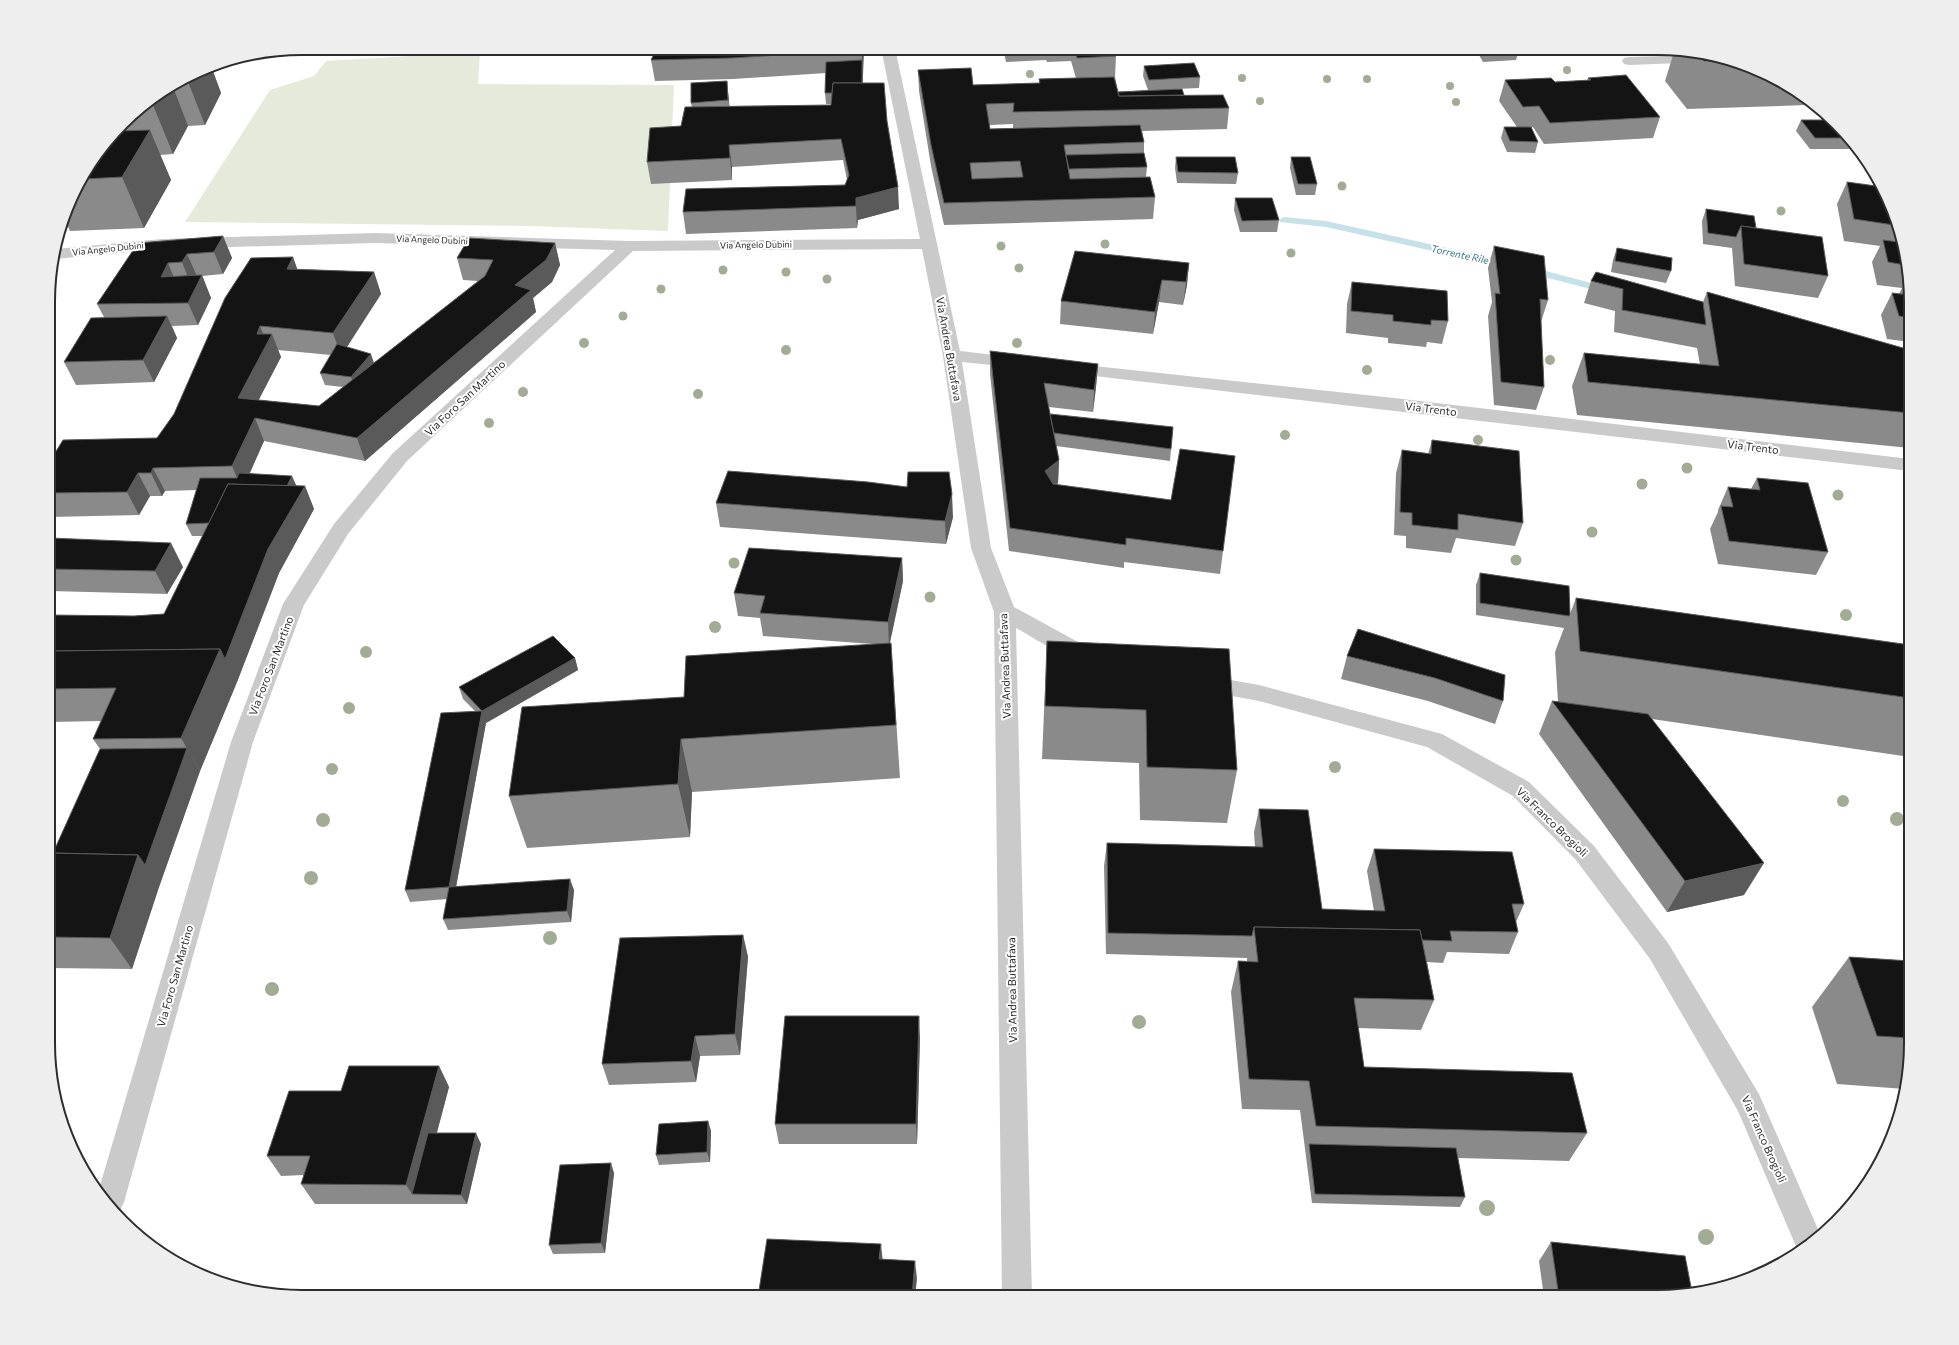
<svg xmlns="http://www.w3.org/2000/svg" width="1959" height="1345" font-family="Commissioner,sans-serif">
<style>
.green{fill:#e5eadb}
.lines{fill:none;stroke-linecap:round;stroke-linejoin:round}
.stream{fill:#c7e1e9;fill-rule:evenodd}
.street{fill:#cacaca;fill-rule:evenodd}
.tree{fill:#a2ab94}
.wall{fill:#8a8a8a;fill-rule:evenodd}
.shaded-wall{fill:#5a5a5a}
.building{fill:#141414;stroke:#5a5a5a;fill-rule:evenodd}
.labels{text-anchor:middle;stroke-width:4;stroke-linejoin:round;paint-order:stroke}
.far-street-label{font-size:9px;fill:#2d2d2d;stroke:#fff}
.far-water-label{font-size:10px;font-style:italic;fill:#3f788b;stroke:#fff}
.street-label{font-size:11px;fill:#2d2d2d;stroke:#fff}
.rim{fill:none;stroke:#2d2d2d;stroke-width:2}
</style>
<rect width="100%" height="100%" fill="#fff"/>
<path class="green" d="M480 52 478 84 674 85 668 231 531 226 185 222 270 90 314 76 326 61Z"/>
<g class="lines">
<path class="stream" d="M1284 217 1326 221 1515 263 1614 289 1616 291 1610 294 1513 269 1326 227 1280 222 1279 220Z"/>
<g class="street">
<path d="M881 48H895L960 351 1020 358 1026 359 1029 363 1026 367 1020 368 962 362 991 548 1014 607 1078 642 1094 647 1097 653 1094 659C1072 665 1035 638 1016 628L1032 1297H1002L994 612 971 548 943 356 922 249 633 251 407 461 348 534 304 605 253 742 124 1202 119 1212 99 1189 231 742 283 604 334 524 393 453 615 250 375 243 162 249 55 259H53L56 249 162 239 375 233 629 241 920 239Z"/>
<path d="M1701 55 1706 56 1708 59 1706 62 1629 65 1624 64 1622 61 1624 58 1629 57Z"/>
<path d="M1066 363 1394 398 1910 459V471L1060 372 1057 368 1060 364Z"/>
<path d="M1202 675 1259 685 1442 734 1529 782 1594 846 1668 943 1759 1094 1821 1236 1798 1251 1738 1111 1650 959 1576 860 1513 796 1427 747 1259 701 1194 689 1191 683 1194 677Z"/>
</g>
</g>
<g class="tree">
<circle cx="1567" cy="70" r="4"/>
<circle cx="1030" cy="74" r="4"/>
<circle cx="1242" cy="78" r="4"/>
<circle cx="1327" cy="79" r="4"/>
<circle cx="1367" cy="79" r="4"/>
<circle cx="1450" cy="86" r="4"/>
<circle cx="1260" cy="101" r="4"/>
<circle cx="1456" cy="102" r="4"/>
<circle cx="1342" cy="186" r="4.5"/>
<circle cx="1781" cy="211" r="4.5"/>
<circle cx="1105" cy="244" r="4.5"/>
<circle cx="1001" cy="246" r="4.5"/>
<circle cx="1291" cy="253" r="4.5"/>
<circle cx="1019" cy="268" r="4.5"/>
<circle cx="723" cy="270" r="4.5"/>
<circle cx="786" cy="272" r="4.5"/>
<circle cx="827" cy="279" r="4.5"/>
<circle cx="661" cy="289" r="4.5"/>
<circle cx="623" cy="316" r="4.5"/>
<circle cx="584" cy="343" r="5"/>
<circle cx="1017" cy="343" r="5"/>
<circle cx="786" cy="350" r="5"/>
<circle cx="1550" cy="360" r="5"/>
<circle cx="1367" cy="370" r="5"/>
<circle cx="523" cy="392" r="5"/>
<circle cx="698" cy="394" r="5"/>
<circle cx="489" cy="423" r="5"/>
<circle cx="1285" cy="435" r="5"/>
<circle cx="1478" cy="440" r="5"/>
<circle cx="1687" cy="468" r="5.5"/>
<circle cx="1642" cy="484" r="5.5"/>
<circle cx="1838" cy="495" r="5.5"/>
<circle cx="1592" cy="532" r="5.5"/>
<circle cx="1516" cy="560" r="5.5"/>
<circle cx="734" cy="563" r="5.5"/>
<circle cx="930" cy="597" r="5.5"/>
<circle cx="1846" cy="615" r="6"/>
<circle cx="715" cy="627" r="6"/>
<circle cx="366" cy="652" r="6"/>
<circle cx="349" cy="708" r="6"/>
<circle cx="1335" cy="767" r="6"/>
<circle cx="332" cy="769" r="6"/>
<circle cx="1843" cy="801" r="6"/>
<circle cx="1897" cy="819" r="7"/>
<circle cx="323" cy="820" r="7"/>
<circle cx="311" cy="878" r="7"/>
<circle cx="550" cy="938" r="7"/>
<circle cx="272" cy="989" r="7"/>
<circle cx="1139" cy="1022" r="7"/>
<circle cx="1487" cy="1208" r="8"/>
<circle cx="1706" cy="1237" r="8"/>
</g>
<g class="wall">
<path d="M864 48 862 83 887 121 899 209 858 220 857 228 686 234 683 212 845 185 847 180 843 160 732 167V180L651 184 647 162 681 126 692 107 691 103 728 92 729 106 831 105V104H826L825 93 826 73 733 79 655 81 651 60 695 49Z"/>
<path d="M1003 48H1113L1116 56 1115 77 1118 92 1148 90 1143 76 1144 66 1200 77 1199 88 1176 89 1184 95 1229 108 1227 129 1142 131 1144 142V153L1147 167 1146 177 1155 197 1153 219 944 225 931 166 919 91 918 70 973 85 1039 83V79L1076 78 1071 61 1047 62 1046 60 1006 62ZM1013 124V128L990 129 989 125Z"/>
<path d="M1475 48H1518L1519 50 1516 60 1483 62Z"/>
<path d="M1626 49H1673L1739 62 1809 99 1807 105 1687 109 1665 81 1674 52 1631 54Z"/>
<path d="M211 66 221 93 205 125 188 126 173 154 160 155 171 180 144 228 70 231 65 220 74 189 134 111 205 67Z"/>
<path d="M1588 78 1660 117 1653 138 1544 144 1533 127H1531L1538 142 1535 153 1507 152 1501 138 1504 127H1517L1499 101 1505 80 1555 82 1587 81Z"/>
<path d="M1801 120 1848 135 1857 149H1810L1796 131Z"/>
<path d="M1176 157 1238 173 1236 184 1177 183 1175 168Z"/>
<path d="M1291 157 1317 184 1315 195H1296L1290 168Z"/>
<path d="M1867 163 1885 189 1910 286V342L1887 339 1881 315 1892 293 1899 294 1902 288 1877 285 1872 262 1880 246 1844 241 1837 204 1847 182 1874 186Z"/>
<path d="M1235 198 1279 220 1277 232H1240L1234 210Z"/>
<path d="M1706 209 1756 228 1828 276 1818 298 1735 286 1732 248 1703 244 1702 221Z"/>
<path d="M223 236 232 258 223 274 202 276 211 298 198 325 172 326 177 338 154 382 76 385 64 362 104 317 97 304 138 243Z"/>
<path d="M555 243 560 265 552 282 533 298 536 312 365 461 264 441 250 473 296 486H305L314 509 279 573 237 682 200 771 159 887 132 969 50 968V853H53L100 749 93 739 101 721 50 722V615L134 616 164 614 203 536H192L186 524 197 490 165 491 162 496H150L139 515 50 517V461L157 438 293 257 297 269 374 272 381 294 347 347 374 363 478 281 463 280 457 258ZM278 350 331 355 320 373 325 385 343 387 319 406 258 400 281 357Z"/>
<path d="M1494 246 1548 300 1541 322 1544 387 1536 410 1494 405 1488 316 1492 302 1488 268Z"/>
<path d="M1617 248 1671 271 1666 283 1611 272 1613 260Z"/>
<path d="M1189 263 1187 285 1183 305 1159 302 1153 334 1060 324 1061 301Z"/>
<path d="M1591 281 1703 302 1707 292 1910 350V448L1577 415 1572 386 1584 353 1700 365 1697 348 1614 332 1615 311 1584 303Z"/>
<path d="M1352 282 1448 321 1442 344 1427 342 1426 347 1388 343V338L1346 333 1347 304Z"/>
<path d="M990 351 1098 364 1096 387 1093 412 1049 407 1050 414 1171 449 1170 461 1056 446 1059 460 1058 483 1056 485 1223 551 1220 574 1124 562V568L1009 551 990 374Z"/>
<path d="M1432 440 1523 523 1515 546 1456 538 1451 553 1406 548V536L1394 535 1396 473 1402 450 1428 454Z"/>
<path d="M1757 478 1828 552 1816 575 1718 564 1710 529 1718 512V510L1728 487 1751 489Z"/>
<path d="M716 503 953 517 946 544 720 527Z"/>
<path d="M50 538 183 567 167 594 50 591Z"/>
<path d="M902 558 903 581 890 643H891L900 778 692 792 690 837 527 848 509 796 684 697 873 644 763 636 760 618 738 616 734 593Z"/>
<path d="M1480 573 1570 614 1576 598 1910 645V744L1903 756 1652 719 1744 895 1667 912 1539 734 1552 701 1558 702 1555 652 1564 628 1476 615V585Z"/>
<path d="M1047 641 1237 770 1227 823 1140 820 1139 763 1042 759Z"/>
<path d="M1347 656 1505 675 1503 701 1495 724 1428 701 1341 679Z"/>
<path d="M575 658 578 670 486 723 456 887 574 890 571 922 448 930 443 919 447 899 410 902 405 890 475 711 463 699 459 687Z"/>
<path d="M1259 809 1322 909 1374 911 1367 871 1374 849 1524 904 1516 922 1518 932 1509 954 1447 952 1443 963 1427 962 1434 1000 1421 1030 1358 1028 1364 1067 1587 1133 1569 1161 1458 1158 1465 1197 1460 1207 1312 1203 1300 1110 1242 1109 1231 992 1238 961H1247V958L1106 954 1104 866 1107 843 1255 847 1254 832Z"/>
<path d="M743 935 748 957 740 1055 700 1056 696 1082 609 1085 602 1064Z"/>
<path d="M1849 957 1910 961V1059L1905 1089 1837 1084 1812 1007Z"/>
<path d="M920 1038 917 1144H779L775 1124Z"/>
<path d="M439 1066 449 1087 437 1133 481 1144 467 1204H315L301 1184 304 1175 281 1176 267 1156 341 1091Z"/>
<path d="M708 1121 711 1131 710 1162 659 1165 656 1155Z"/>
<path d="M614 1173 605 1253 553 1254 549 1245Z"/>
<path d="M1551 1242 1657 1297H1544L1539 1261Z"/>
</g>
<g class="shaded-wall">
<path d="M862 48H864L862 104 861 93 862 60Z"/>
<path d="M211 66 221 93 205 125 187 79 205 67Z"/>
<path d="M727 81 728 92 730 111 728 100Z"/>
<path d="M173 87 188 126 173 154 153 105 157 97Z"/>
<path d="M150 130 171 180 144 228 122 177Z"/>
<path d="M729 145 732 167V180L730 158Z"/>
<path d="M898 187 899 209 858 220 857 228 856 206V198Z"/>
<path d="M223 236 232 258 223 274 214 252Z"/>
<path d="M555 243 560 265 552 282 533 298 536 312 365 461 357 438 515 285Z"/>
<path d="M187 254 197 276 191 285 182 262Z"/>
<path d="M293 257 301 280 287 269Z"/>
<path d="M168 263 177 285 161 277Z"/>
<path d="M1189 263 1187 285 1183 305 1186 282Z"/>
<path d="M374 272 381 294 341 356 333 333Z"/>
<path d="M202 275 211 298 198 325 188 303Z"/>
<path d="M1162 280 1159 302 1153 334 1155 312Z"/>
<path d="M167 316 177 338 154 382 143 360Z"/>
<path d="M260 326 267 343 272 334 281 357 248 421 238 398 257 334Z"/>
<path d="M371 354 375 366 356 389 351 377Z"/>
<path d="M1098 364 1096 387 1093 412 1094 390Z"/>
<path d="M255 418 264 441 242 490 232 466Z"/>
<path d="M1059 460 1058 483 1044 494 1045 471Z"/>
<path d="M153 468 165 491 162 496 151 473Z"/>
<path d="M138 473 150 496 139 515 127 492Z"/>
<path d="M292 476 297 487 282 496Z"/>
<path d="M305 486 314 509 279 573 237 682 200 771 181 738 220 649 268 549Z"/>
<path d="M952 494 953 517 946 544 945 521Z"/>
<path d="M171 543 183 567 167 594 155 571Z"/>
<path d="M902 558 903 581 889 646 888 622Z"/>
<path d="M575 658 578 670 486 723 454 898 449 887 482 711Z"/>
<path d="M681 739 692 792 690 837 678 784Z"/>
<path d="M187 748 200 771 159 887 132 969 110 938 138 855Z"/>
<path d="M1764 863 1744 895 1667 912 1685 881Z"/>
<path d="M570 879 574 890 571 922 567 911Z"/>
<path d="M743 935 748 957 740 1055 735 1034Z"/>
<path d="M919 1016 920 1038 917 1144 916 1124Z"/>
<path d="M695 1036 700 1056 696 1082 691 1061Z"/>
<path d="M439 1066 449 1087 420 1194H412L406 1185Z"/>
<path d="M708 1121 711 1131 710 1162 707 1152Z"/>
<path d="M476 1133 481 1144 467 1204 461 1195Z"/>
<path d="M611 1163 614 1173 605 1253 601 1243Z"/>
<path d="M881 1244 883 1263 879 1259Z"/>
<path d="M915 1261 917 1279 915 1297H912Z"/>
</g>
<g class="building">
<path d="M695 48H862V50L731 58 651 60 656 50 695 49Z"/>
<path d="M1005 48H1046L1047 50 1006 52Z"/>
<path d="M1074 48H1113L1116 56 1077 58Z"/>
<path d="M1484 48H1518L1519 50 1486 51Z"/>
<path d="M1698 53 1730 60 1704 61Z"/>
<path d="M862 60V83H833L832 93H825L826 62Z"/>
<path d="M1194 63 1200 77 1149 80 1144 66Z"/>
<path d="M971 68 973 85 1040 83 1039 79 1114 77 1119 96 1223 95 1229 108 1013 112 1014 103 986 104 990 129 1140 125 1144 142 1064 145 1070 179 1150 177 1155 197 944 203 931 145 918 70ZM1020 161 1023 177 972 179 970 163Z"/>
<path d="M1626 75 1660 117 1550 123 1539 106 1523 107 1505 80 1551 78 1555 82 1591 80 1588 78Z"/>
<path d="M727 81 728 100 691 103V83Z"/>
<path d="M833 83H884L887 121 898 187 856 198V206L683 212 686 189 845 185 849 175 841 139 729 145 730 158 647 162 650 128 681 126 685 107 831 105Z"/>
<path d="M1182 89 1184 95 1119 96 1118 92Z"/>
<path d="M157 97 153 105H144Z"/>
<path d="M1801 120H1832L1848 135 1850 138H1815Z"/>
<path d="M1504 127H1531L1538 142 1510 141Z"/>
<path d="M150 130 122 177 83 179 119 131Z"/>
<path d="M1144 153 1147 167 1069 169 1066 155Z"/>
<path d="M1176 157H1235L1238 173 1178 172Z"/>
<path d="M1291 157H1310L1317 184H1298Z"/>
<path d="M1847 182 1883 187 1885 189 1894 225 1854 219Z"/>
<path d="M1235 198H1272L1279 220 1242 221Z"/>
<path d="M1706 209 1754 216 1756 228 1741 226 1736 237 1708 233Z"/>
<path d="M1741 226 1822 237 1828 276 1744 264Z"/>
<path d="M223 236 214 252 187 254 182 262 168 263 161 277 202 275 188 303 97 304 138 243Z"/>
<path d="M469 238 555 243 546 260 515 285 531 290 357 438 255 418 232 466 153 468 151 473H138L127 492 50 493V461L63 440 157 438 174 414 225 298 251 258 293 257 287 269 374 272 333 333 260 326 257 334H272L238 398 319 406 485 276 493 260 457 258Z"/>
<path d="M1883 240 1899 242 1905 265 1888 262Z"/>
<path d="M1494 246 1544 256 1548 300 1540 299 1544 387 1501 382 1495 293 1500 294Z"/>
<path d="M1617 248 1672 258 1671 271 1615 261Z"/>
<path d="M1075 251 1189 263 1186 282 1162 280 1155 312 1061 301Z"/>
<path d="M1596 272 1703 302 1706 325 1622 310 1623 289 1591 281Z"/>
<path d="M1905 280 1909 281 1910 286V318L1899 316 1892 293 1910 295Z"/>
<path d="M1352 282 1447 291 1448 321 1431 320V325L1393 321V315L1351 311Z"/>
<path d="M1707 292 1910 350V413L1588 382 1584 353 1719 366Z"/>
<path d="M167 316 143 360 64 362 91 318Z"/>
<path d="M337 344 371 354 351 377 320 373Z"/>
<path d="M990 351 1098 364 1094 390 1044 383 1059 460 1045 471 1053 484 1171 500 1180 449 1235 456 1223 551 1126 538V545L1010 528Z"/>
<path d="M1050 414 1173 427 1171 449 1054 433Z"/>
<path d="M1432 440 1519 451 1523 523 1458 514V530L1412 525V513L1400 512 1402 450 1431 454Z"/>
<path d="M728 471 868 482 907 487 908 472H949L952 494 945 521 716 503Z"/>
<path d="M239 473 292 476 287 486 228 484 209 523 186 524 200 478H237Z"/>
<path d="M1757 478 1808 483 1828 552 1729 541 1721 506 1733 507 1728 487 1760 490Z"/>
<path d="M228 484 305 486 268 549 225 659 220 649 50 651V615L134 616 164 614Z"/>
<path d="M50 538 171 543 155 571 50 569Z"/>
<path d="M749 548 902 558 888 622 760 613 765 596 734 593Z"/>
<path d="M1480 573 1569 586 1570 614 1569 616 1480 603Z"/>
<path d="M1576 598 1910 645V698L1580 651Z"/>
<path d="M1358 629 1505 675 1503 701 1435 678 1347 656Z"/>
<path d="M553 636 575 658 482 711 459 687Z"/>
<path d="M1047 641 1229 649 1237 770 1147 767 1146 710 1045 706Z"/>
<path d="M891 643 896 725 681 739 678 784 509 796 522 707 684 697 686 656Z"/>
<path d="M220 649 181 738 93 739 116 688 50 689V651Z"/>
<path d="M1552 701 1648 714 1764 863 1685 881Z"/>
<path d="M482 711 449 887 570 879 567 911 443 919 449 887 405 890 441 713Z"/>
<path d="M187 748 145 865 138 855 53 853 100 749Z"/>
<path d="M1259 809 1308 810 1322 909 1385 911 1374 849 1512 852 1524 904H1512L1518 932 1450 931 1452 941 1422 940 1420 930 1254 927 1252 936 1108 933 1107 843 1263 847Z"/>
<path d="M50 853 138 855 110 938 50 937Z"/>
<path d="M1254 927 1420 930 1434 1000 1354 998 1364 1067 1572 1073 1587 1133 1316 1126 1309 1081 1249 1079 1238 961 1258 962Z"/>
<path d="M743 935 735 1034 695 1036 691 1061 602 1064 620 938Z"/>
<path d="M1849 957 1910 961V1038L1877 1036Z"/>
<path d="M785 1016H919L916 1124H775Z"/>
<path d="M349 1066H439L406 1185 301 1184 310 1156H267L289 1091H341Z"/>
<path d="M708 1121 707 1152 656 1155 659 1124Z"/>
<path d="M428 1133H476L461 1195 412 1194Z"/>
<path d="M1309 1144 1456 1148 1465 1197 1315 1194Z"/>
<path d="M611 1163 601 1243 549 1245 560 1165Z"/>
<path d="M767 1239 881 1244 879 1259 915 1261 912 1297H758Z"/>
<path d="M1551 1242 1685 1256 1692 1292 1657 1297H1559Z"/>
</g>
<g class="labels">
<g class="far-street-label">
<text transform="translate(432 240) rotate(2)" y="3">Via Angelo Dubini</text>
<text transform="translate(756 245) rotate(-1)" y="3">Via Angelo Dubini</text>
<text transform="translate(108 249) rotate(-6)" y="3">Via Angelo Dubini</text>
</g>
<g class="far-water-label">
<text transform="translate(1460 254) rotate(12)" y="4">Torrente Rile</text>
</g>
<g class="street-label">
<text transform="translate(949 349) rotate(80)" y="4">Via Andrea Buttafava</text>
<text transform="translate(465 398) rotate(-43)" y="4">Via Foro San Martino</text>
<text transform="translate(1431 409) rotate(7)" y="4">Via Trento</text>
<text transform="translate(1753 447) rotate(7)" y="4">Via Trento</text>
<text transform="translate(271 666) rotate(-69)" y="4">Via Foro San Martino</text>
<text transform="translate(1005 666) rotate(-92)" y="4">Via Andrea Buttafava</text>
<text transform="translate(1552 822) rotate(44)" y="4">Via Franco Brogioli</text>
<text transform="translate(175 976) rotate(-74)" y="4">Via Foro San Martino</text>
<text transform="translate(1012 990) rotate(-91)" y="4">Via Andrea Buttafava</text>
<text transform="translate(1764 1139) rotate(66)" y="4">Via Franco Brogioli</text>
</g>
</g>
<path d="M0 0H1959V1345H0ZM302 55H1657A247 247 0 0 1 1904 302V1043A247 247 0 0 1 1657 1290H302A247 247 0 0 1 55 1043V302A247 247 0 0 1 302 55Z" fill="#eee" fill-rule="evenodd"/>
<path class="rim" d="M302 55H1657A247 247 0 0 1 1904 302V1043A247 247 0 0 1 1657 1290H302A247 247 0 0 1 55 1043V302A247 247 0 0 1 302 55Z"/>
</svg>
